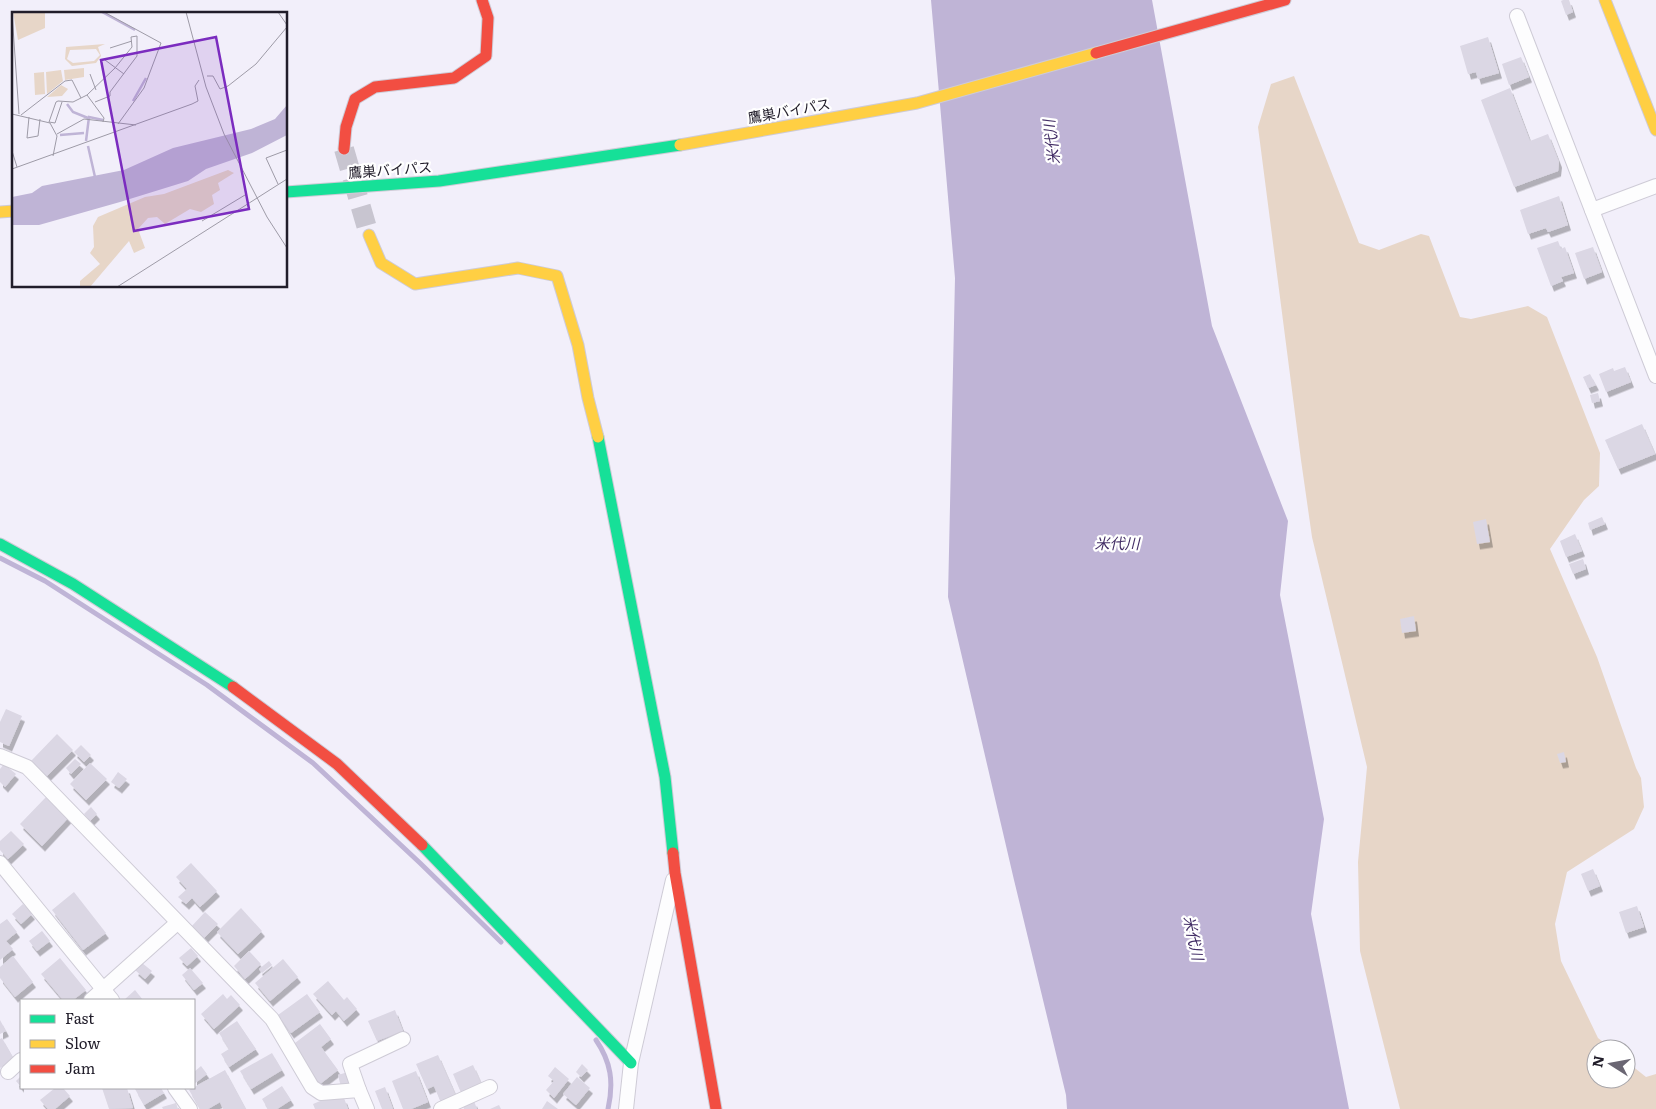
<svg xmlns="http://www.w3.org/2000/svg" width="1656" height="1109" font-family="Literata,'Noto Sans JP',serif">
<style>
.green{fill:#e7d6c8}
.water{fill:#bfb4d6}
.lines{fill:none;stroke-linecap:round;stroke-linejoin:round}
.stream{stroke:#bfb4d6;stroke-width:5}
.building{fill:#dbd7e4;filter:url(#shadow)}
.secondary-tunnel{stroke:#c8c5d0;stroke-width:20;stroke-dasharray:20 10;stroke-linecap:butt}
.street-casing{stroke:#cecbd6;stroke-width:16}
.fast-casing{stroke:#cecbd6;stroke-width:13}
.slow-casing{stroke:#cecbd6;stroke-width:13}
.jam-casing{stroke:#cecbd6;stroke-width:13}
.street{stroke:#fdfdfe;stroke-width:14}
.fast{stroke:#16e098;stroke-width:11}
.slow{stroke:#ffcf43;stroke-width:11}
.jam{stroke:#f24e42;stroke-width:11}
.labels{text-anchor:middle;stroke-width:4.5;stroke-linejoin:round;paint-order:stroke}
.street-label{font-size:14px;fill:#211d2a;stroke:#fff}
.water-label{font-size:15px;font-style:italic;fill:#442f67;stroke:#fff}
.inset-river{fill:none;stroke:#bfb4d6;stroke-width:2.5}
.inset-road{fill:none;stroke:#9e9ba7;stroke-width:1}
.view{fill:#7b2cbf;fill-opacity:0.15;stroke:#7b2cbf;stroke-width:2.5}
.inset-edge{fill:none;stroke:#211d2a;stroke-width:2.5}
</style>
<defs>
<filter id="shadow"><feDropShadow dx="3" dy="5.5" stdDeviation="0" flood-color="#0004"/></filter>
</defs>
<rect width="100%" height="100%" fill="#f2effa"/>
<path class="green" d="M1294 76 1359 243 1379 250 1421 234 1429 236 1460 317 1471 319 1528 306 1547 317 1600 453 1599 486 1584 500 1550 549 1597 657 1636 768 1641 778 1644 807 1634 829 1567 872 1555 924 1561 961 1598 1038 1612 1049H1596V1079H1626V1061L1646 1077 1656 1074V1109H1400L1360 951 1358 862 1367 767 1312 537 1301 460 1258 127 1271 84Z"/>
<path class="water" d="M931 0H1152L1212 326 1288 521 1280 595 1324 819 1311 914 1349 1109H1067L1066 1095 1014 880 948 597 955 278Z"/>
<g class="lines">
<g class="stream">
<path d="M0 558 45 581 207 685 313 763 420 863 501 942"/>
<path d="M596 1040C611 1062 614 1082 608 1109"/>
</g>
</g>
<g class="building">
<path d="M1563 0H1569L1573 12 1566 15 1561 1Z"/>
<path d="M1488 37 1499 73 1478 79 1476 72 1468 74 1460 46Z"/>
<path d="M1521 57 1529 77 1509 85 1502 64Z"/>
<path d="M1510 88 1530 141 1548 134 1559 162 1558 171 1514 187 1481 100Z"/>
<path d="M1559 196 1568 225 1548 232 1546 228 1528 234 1520 210Z"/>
<path d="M1558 241 1561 249 1565 247 1574 273 1561 277 1563 281 1551 286 1537 248Z"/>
<path d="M1593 247 1602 272 1584 279 1575 253Z"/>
<path d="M1625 367 1631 382 1606 392 1599 374 1613 368 1614 371Z"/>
<path d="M1590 374 1596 385 1588 388 1583 377Z"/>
<path d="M1598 393 1600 401 1592 403 1590 395Z"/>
<path d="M1642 424 1655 454 1618 469 1605 440Z"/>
<path d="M1602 517 1605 524 1590 530 1588 523Z"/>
<path d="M1486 519 1490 542 1477 544 1473 522Z"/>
<path d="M1575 534 1582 551 1566 557 1560 541Z"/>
<path d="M1583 559 1586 569 1573 574 1569 564Z"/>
<path d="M1414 616 1416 631 1402 633 1400 619Z"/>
<path d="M6 709 22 716 9 746 0 742V722Z"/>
<path d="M57 734 73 750 47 776 31 761Z"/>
<path d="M81 745 91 755 84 762 74 752Z"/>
<path d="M1564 752 1566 762 1560 763 1557 754Z"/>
<path d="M75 759 81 764 71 774 66 768Z"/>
<path d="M90 763 107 779 86 800 70 784Z"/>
<path d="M4 764 16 774 5 787 0 782V769Z"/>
<path d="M118 772 127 779 119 788 111 782Z"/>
<path d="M47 796 69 817 42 846 20 824Z"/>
<path d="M91 807 97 814 90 821 84 814Z"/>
<path d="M11 831 24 844 8 859 0 850V841Z"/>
<path d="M191 863 217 891 200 907 192 898 186 904 178 897 187 889 176 877Z"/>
<path d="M1593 869 1600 886 1588 891 1581 874Z"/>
<path d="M74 892 106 933 83 950 52 910Z"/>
<path d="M23 904 32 914 21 924 12 914Z"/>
<path d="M1637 906 1644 927 1626 933 1619 912Z"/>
<path d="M241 908 262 931 238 954 217 932Z"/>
<path d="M205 912 218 924 202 940 190 928Z"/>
<path d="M7 919 17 932 6 941 13 949 0 960V924Z"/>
<path d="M42 931 50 941 37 951 29 941Z"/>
<path d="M191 948 198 956 187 966 179 958Z"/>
<path d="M249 951 261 964 245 979 234 966Z"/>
<path d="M13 956 33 982 15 997 0 978V967Z"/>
<path d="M60 958 86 990 73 1000H63L41 974Z"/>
<path d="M283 959 298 977 270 1001 255 983Z"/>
<path d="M269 961 272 965 262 973 259 969Z"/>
<path d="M142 963 152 971 145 979 135 970Z"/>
<path d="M190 968 203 983 194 990 182 975Z"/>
<path d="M328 981 344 1000 347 997 357 1009 344 1021 336 1011 332 1015 313 994Z"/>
<path d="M135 990 143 1000H124Z"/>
<path d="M223 994 227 999 231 995 240 1005 214 1029 201 1014Z"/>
<path d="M307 994 320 1012 291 1033 278 1015Z"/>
<path d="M395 1010 403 1031 377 1041 368 1021Z"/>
<path d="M0 1020 6 1031 0 1034Z"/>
<path d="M237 1021 256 1049 229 1067 221 1054 229 1049 219 1033Z"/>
<path d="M320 1024 331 1039 321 1047 338 1070 320 1084 291 1046Z"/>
<path d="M2 1038 14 1059 0 1068V1039Z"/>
<path d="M272 1053 282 1070 251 1089 240 1071Z"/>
<path d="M438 1055 456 1096 441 1103 434 1086 427 1089 416 1064Z"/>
<path d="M582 1064 588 1070 581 1077 576 1072Z"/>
<path d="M473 1065 482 1085 462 1095 453 1074Z"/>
<path d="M201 1066 207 1074 194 1084V1072Z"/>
<path d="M555 1067 569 1079 554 1098 546 1090 554 1081 548 1076Z"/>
<path d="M225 1070 246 1109H223L220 1102 208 1109H200L189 1090Z"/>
<path d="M416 1071 428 1102 411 1109H403L392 1081Z"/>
<path d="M348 1072 351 1085 341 1087 338 1075Z"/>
<path d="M21 1076V1087L16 1081Z"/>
<path d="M577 1077 590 1088 576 1105 563 1094Z"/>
<path d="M282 1086 291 1100 277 1109H268L262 1099Z"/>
<path d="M385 1087 393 1109H382L375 1091Z"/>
<path d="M55 1088H63L70 1096 55 1109H48L40 1100Z"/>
<path d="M102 1088H127L133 1108 109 1109Z"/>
<path d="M137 1088H161L164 1093 144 1105 135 1089Z"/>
<path d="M337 1094 339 1099 344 1098 348 1109H315L313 1104Z"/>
<path d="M474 1101 477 1109H464L463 1106Z"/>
<path d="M547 1101 558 1109H542Z"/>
<path d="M176 1103 178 1109H163L162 1107Z"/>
<path d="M499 1105 501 1109H490Z"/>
</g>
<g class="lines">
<path class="secondary-tunnel" d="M344 149 369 235"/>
<defs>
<g id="street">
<path d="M1517 16 1656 376"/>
<path d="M1592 210 1656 186"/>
<path d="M0 756 27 767 272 1019 312 1087 321 1093 359 1090 367 1109"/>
<path d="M0 863 112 1000"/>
<path d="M91 1000 177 923"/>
<path d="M8 1072 21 1060"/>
<path d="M175 1088 190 1109"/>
<path d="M359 1090 350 1064 403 1039"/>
<path d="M441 1109 490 1087"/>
<path d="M626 1109 631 1063 673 880"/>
</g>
<g id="fast">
<path d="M286 192 439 181 680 145"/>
<path d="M598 437 665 777 673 853"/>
<path d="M0 544 73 584 233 687"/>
<path d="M422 845 631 1063"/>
</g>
<g id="slow">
<path d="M1605 0 1656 130"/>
<path d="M680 145 917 103 1096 53"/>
<path d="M0 212 14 211"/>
<path d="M369 235 381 263 415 284 518 268 557 276 578 345 588 398 598 437"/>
</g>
<g id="jam">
<path d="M1096 53 1285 0"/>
<path d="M344 149 346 127 355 99 375 87 454 78 486 56 488 18 482 0"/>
<path d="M233 687 337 764 422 845"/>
<path d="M673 853 675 873 716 1109"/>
</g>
</defs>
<use href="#street" class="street-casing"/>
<use href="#fast" class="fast-casing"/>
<use href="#slow" class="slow-casing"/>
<use href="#jam" class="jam-casing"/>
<use href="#street" class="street"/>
<use href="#fast" class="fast"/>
<use href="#slow" class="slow"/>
<use href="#jam" class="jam"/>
</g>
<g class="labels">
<g class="street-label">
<text transform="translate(789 111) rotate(-10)" y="5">鷹巣バイパス</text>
<text transform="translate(390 170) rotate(-4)" y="5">鷹巣バイパス</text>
</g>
<g class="water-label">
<text transform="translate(1052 142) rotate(-97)" y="5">米代川</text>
<text x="1117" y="549">米代川</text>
<text transform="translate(1193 938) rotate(78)" y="5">米代川</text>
</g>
</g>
<g transform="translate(12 12)">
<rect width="275" height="275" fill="#f2effa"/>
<path d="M1 0H33V16L6 28ZM93 32 86 35 89 44 84 51 60 54 53 47 54 35ZM84 37 88 43 82 49 61 51 55 47 58 38ZM72 56V65L53 68 52 58ZM49 58 51 69 35 82 34 60ZM32 60 33 82 23 83 22 61ZM49 73 56 77 50 84 35 85ZM216 158 222 161 206 171 208 178 200 183 202 192 189 200 178 197 153 212 145 205 136 206 126 217 133 236 122 241 117 229 78 275H68V269L88 252 78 241 82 235 81 214 86 205 133 185 152 182Z" fill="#e7d6c8" fill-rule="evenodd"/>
<path d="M275 93V123L240 141 194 157 176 169 108 190 27 213H0V185L20 181 30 174 112 158 161 136 239 117 263 107Z" fill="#bfb4d6"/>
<path class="inset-river" d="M90 0 123 18M121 89 134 66M55 92 61 100 76 106M48 123 72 121M74 129 77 105 91 108M76 134 83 165"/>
<path class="inset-road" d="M92 0 149 31 132 76 106 112M174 0 194 75 212 122 255 205 275 236M266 0 275 13M0 1 7 102M98 36 120 29M93 48 112 62M78 62 84 78M195 64H201L208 77 216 74 244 52 275 15M50 90 43 111 37 110 44 90 46 89 61 90 75 83M83 90 98 84V80L125 44V24L119 25 120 35 103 56 75 83 92 106 91 110M0 102 38 111 45 124 41 144M9 103 53 69 60 68 69 86M17 105 15 126 26 124 28 107M45 122 72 107 124 113M0 139 5 155M0 157 180 92 186 89 183 74 187 68M266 172 254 146 275 138M190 209 233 183M105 275 275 167"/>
<path class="view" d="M204 25 237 197 122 219 89 48Z"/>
<rect width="275" height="275" class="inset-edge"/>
</g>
<rect x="20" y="999" width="175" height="90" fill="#ffffff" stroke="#a6a5aa"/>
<rect x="30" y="1015" width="25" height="8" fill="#16e098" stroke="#a6a5aa"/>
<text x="65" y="1024" font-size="15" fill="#211d2a">Fast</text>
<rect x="30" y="1040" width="25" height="8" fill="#ffcf43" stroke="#a6a5aa"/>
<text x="65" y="1049" font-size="15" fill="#211d2a">Slow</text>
<rect x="30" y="1065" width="25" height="8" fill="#f24e42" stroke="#a6a5aa"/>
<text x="65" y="1074" font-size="15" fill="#211d2a">Jam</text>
<g transform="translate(1611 1064) rotate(281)"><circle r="24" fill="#ffffff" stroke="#a6a5aa"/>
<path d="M0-4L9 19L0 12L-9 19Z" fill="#6a6673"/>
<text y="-8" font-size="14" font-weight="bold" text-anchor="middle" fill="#211d2a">N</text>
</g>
</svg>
